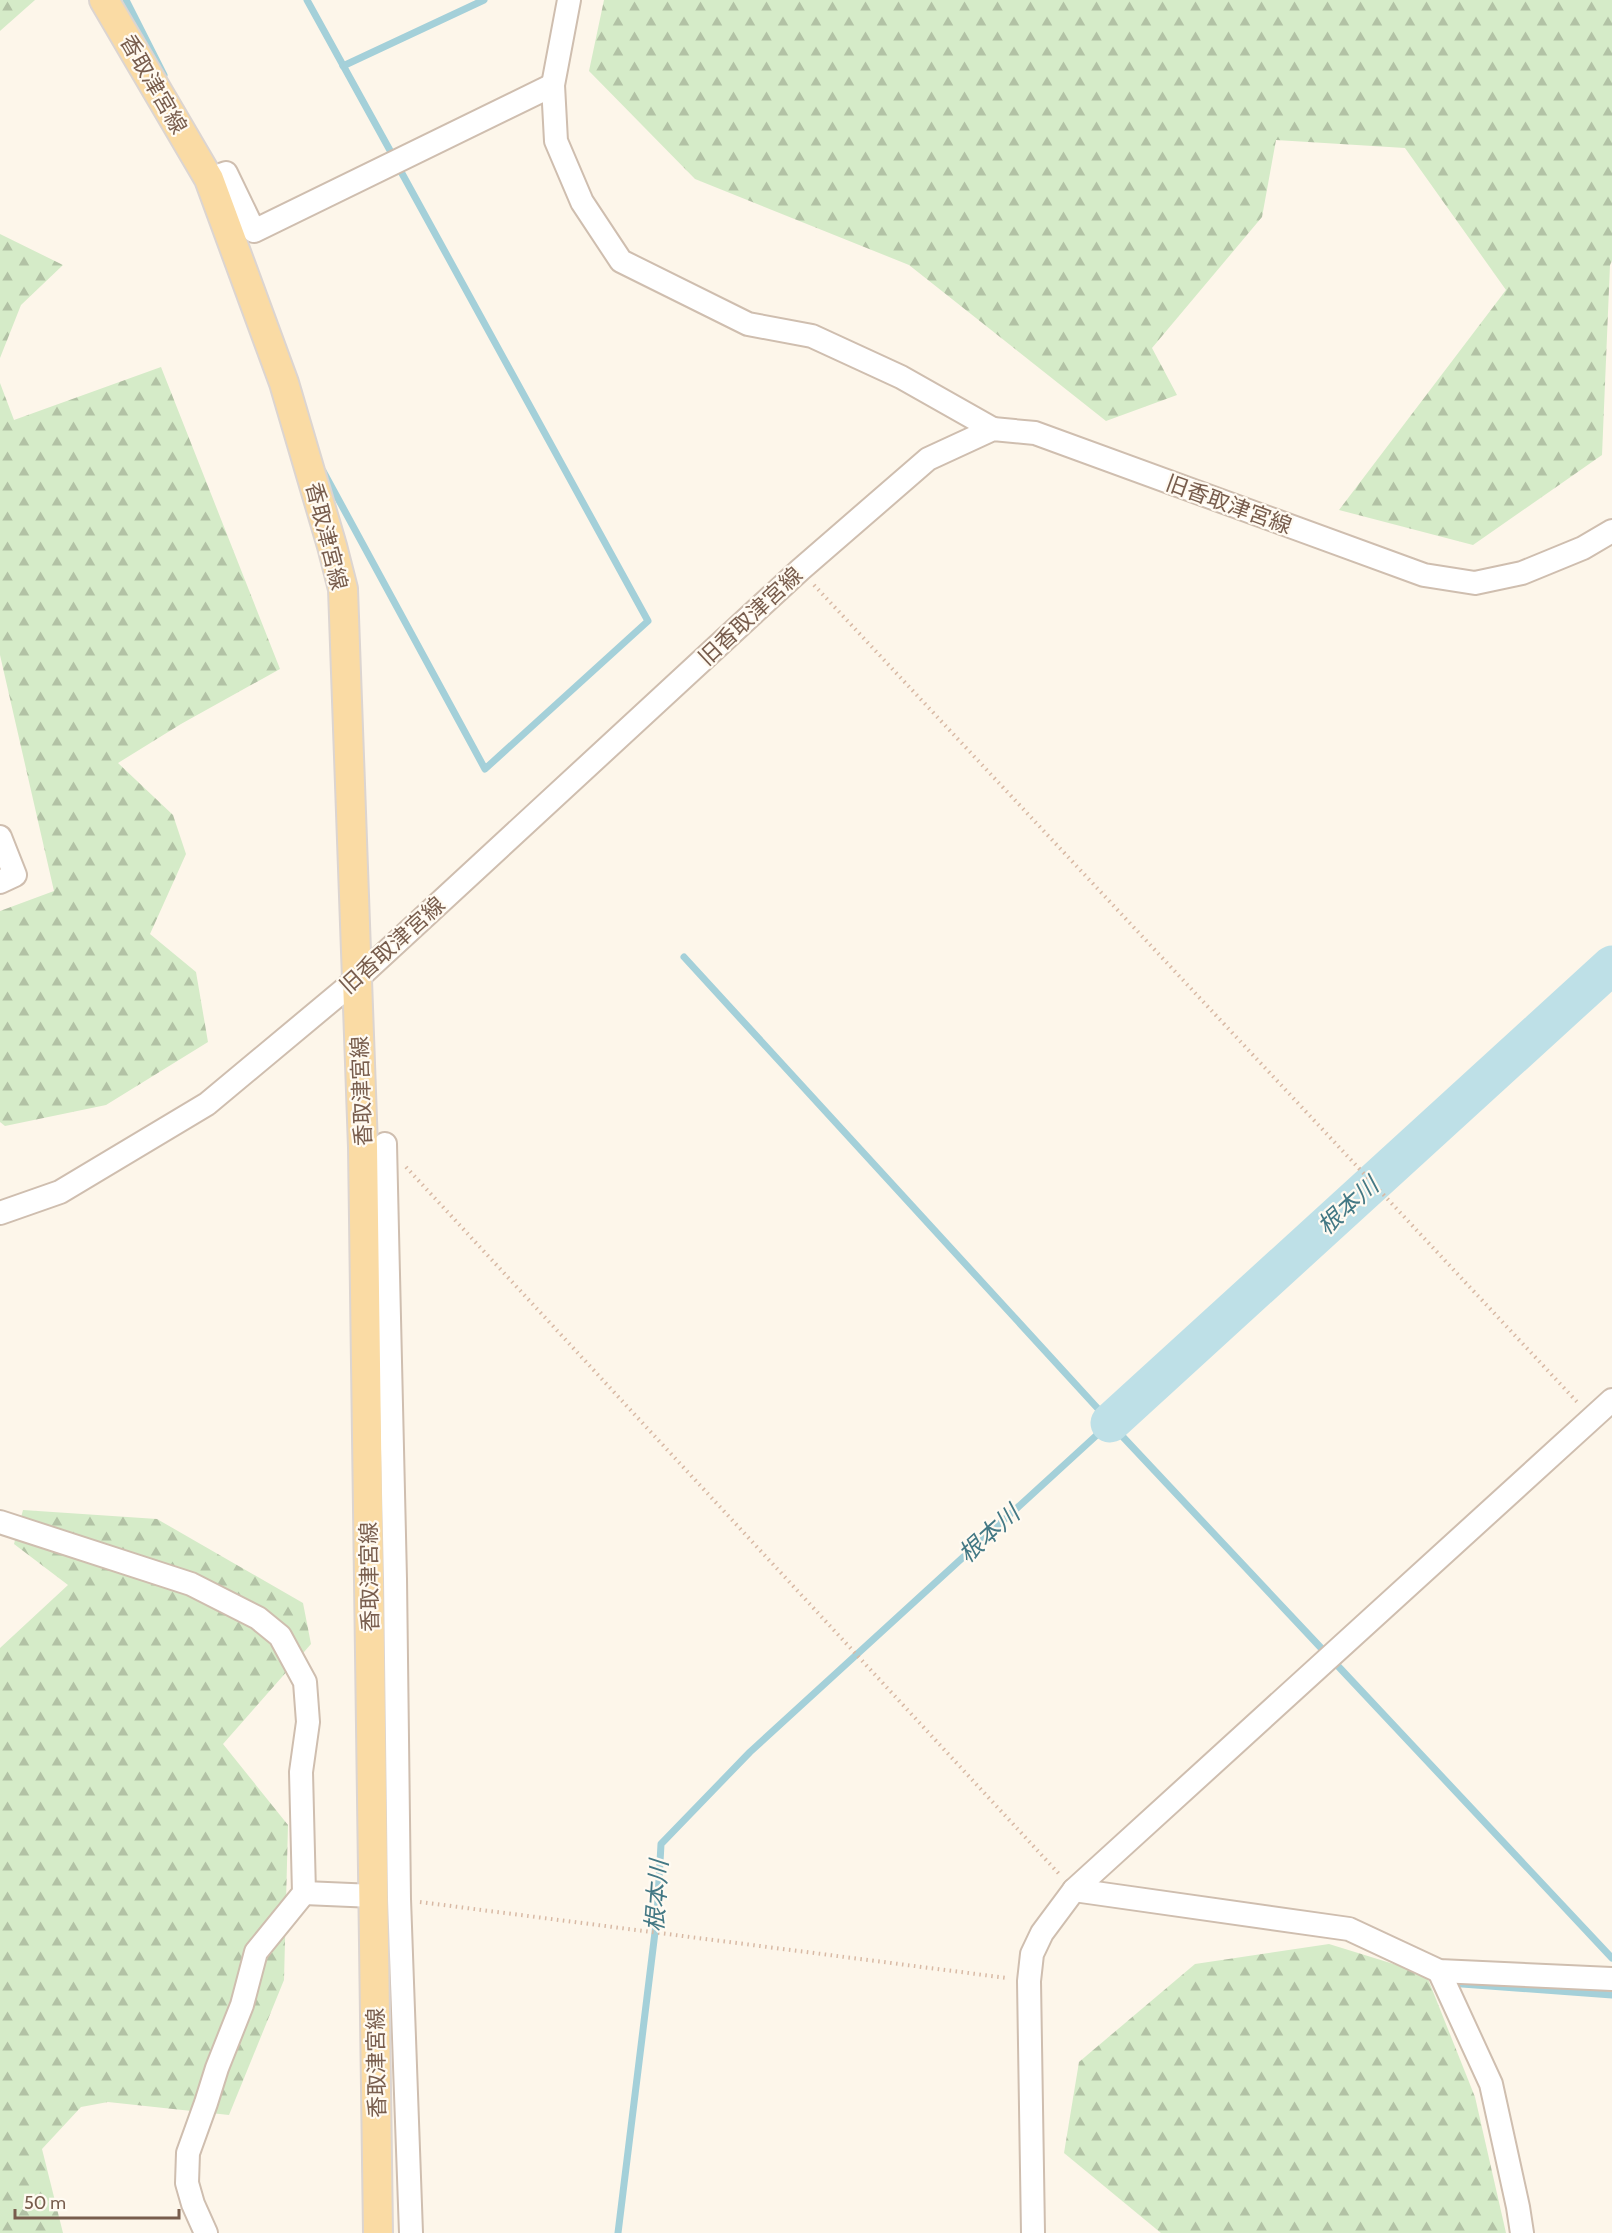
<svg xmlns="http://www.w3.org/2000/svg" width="1612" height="2233" font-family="Cabin,'Noto Sans JP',sans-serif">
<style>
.forest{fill:url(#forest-firs)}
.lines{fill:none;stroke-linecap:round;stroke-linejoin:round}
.stream{stroke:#a4d0d9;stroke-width:7}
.river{stroke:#bee0e7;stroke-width:39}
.minor-casing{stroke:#cfbeaf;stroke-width:26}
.major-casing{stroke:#dcd5d1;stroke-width:32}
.path{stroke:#d8b9a4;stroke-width:4;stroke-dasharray:1.5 4.5;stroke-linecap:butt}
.minor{stroke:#fff;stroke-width:22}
.major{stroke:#fadba4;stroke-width:28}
.labels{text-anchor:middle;stroke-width:4.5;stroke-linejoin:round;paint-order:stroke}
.street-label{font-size:22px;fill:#785d4d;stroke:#fffaf1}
.water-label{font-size:24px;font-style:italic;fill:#437884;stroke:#fffaf1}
</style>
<defs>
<pattern id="forest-firs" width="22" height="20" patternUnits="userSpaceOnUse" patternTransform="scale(1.5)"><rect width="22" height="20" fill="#d5ebc8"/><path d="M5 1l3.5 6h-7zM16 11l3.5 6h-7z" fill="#b2c2a5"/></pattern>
</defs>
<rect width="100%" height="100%" fill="#fdf6ea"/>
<g class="forest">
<path d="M0 0H35L0 31Z"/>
<path d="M604 0H1612V261L1610 265 1602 455 1473 545 1339 510 1506 290 1405 148 1276 140 1262 217 1152 348 1177 395 1106 421 909 265 695 179 589 71Z"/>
<path d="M0 234 63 265 21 305 0 358Z"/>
<path d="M161 367 280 669 181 724 118 763 173 815 186 854 150 934 196 972 208 1042 106 1105 5 1126 0 1122V911L54 891 0 655V383L14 420Z"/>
<path d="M23 1510 157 1519 303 1603 311 1644 223 1744 288 1825 284 1980 229 2115 108 2102 81 2107 42 2149 63 2233H0V1648L68 1585 14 1544Z"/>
<path d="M1329 1944 1426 1974 1475 2097 1506 2233H1161L1064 2153 1079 2062 1195 1964Z"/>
</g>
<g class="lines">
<g class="stream">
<path d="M126 0 164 75"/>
<path d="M307 0 392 154"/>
<path d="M343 66 484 0"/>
<path d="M323 471 485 769 648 621 399 168"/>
<path d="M684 957 1101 1412"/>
<path d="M1123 1437 1323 1650"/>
<path d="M1337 1665 1612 1958"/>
<path d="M1462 1984 1612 1995"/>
<path d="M618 2233 657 1916 661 1844 750 1752 1110 1423"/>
</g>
<path class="river" d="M1110 1423 1612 965"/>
<defs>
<g id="minor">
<path d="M569 0 553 85 556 141 582 202 621 261 748 324 812 336 901 377 993 429"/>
<path d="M209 179 226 173 254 231 553 85"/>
<path d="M0 837 15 875 0 882"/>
<path d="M385 1144 395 1579 399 1899 411 2233"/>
<path d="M0 1213 60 1192 207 1104 357 979 800 570 928 459 993 429 1035 433 1424 575 1475 583 1522 573 1583 548 1612 531"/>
<path d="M0 1522 191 1584 258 1618 280 1636 305 1682 308 1722 301 1772 304 1893 256 1952 242 2005 217 2068 206 2103 188 2153 187 2183 193 2204 206 2233"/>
<path d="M1074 1890 1349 1929 1439 1971 1612 1979"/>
<path d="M304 1893 374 1896"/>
<path d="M1439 1971 1491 2084 1518 2207 1522 2233"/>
<path d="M1033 2233 1029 1981 1032 1954 1042 1933 1074 1890 1612 1400"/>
</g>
<path id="major" d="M104 0 209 179 284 383 332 546 343 589 363 1147 378 2233"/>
</defs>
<use href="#minor" class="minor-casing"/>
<use href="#major" class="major-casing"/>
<g class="path">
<path d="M814 585 1579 1404"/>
<path d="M406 1167 1061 1876"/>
<path d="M420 1902 1007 1978"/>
</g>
<use href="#minor" class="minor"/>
<use href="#major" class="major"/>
</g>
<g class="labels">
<g class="street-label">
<text transform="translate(154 84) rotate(60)" y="8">香取津宮線</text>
<text transform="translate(1229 504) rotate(20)" y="8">旧香取津宮線</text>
<text transform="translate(327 536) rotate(76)" y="8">香取津宮線</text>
<text transform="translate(750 616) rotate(-43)" y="8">旧香取津宮線</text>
<text transform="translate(392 945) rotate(-42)" y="8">旧香取津宮線</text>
<text transform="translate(361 1091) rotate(-92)" y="8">香取津宮線</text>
<text transform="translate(369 1577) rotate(-91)" y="8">香取津宮線</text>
<text transform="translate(376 2063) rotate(-91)" y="8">香取津宮線</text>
</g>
<g class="water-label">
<text transform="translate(1348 1206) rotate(-42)" y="8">根本川</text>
<text transform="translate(989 1534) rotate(-42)" y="8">根本川</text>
<text transform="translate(657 1896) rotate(-86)" y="8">根本川</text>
</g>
</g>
<path d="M15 2209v9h164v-9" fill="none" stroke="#785d4d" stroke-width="3"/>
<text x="24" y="2209" font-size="18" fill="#785d4d" stroke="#fffaf1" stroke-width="4.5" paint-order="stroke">50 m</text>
</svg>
